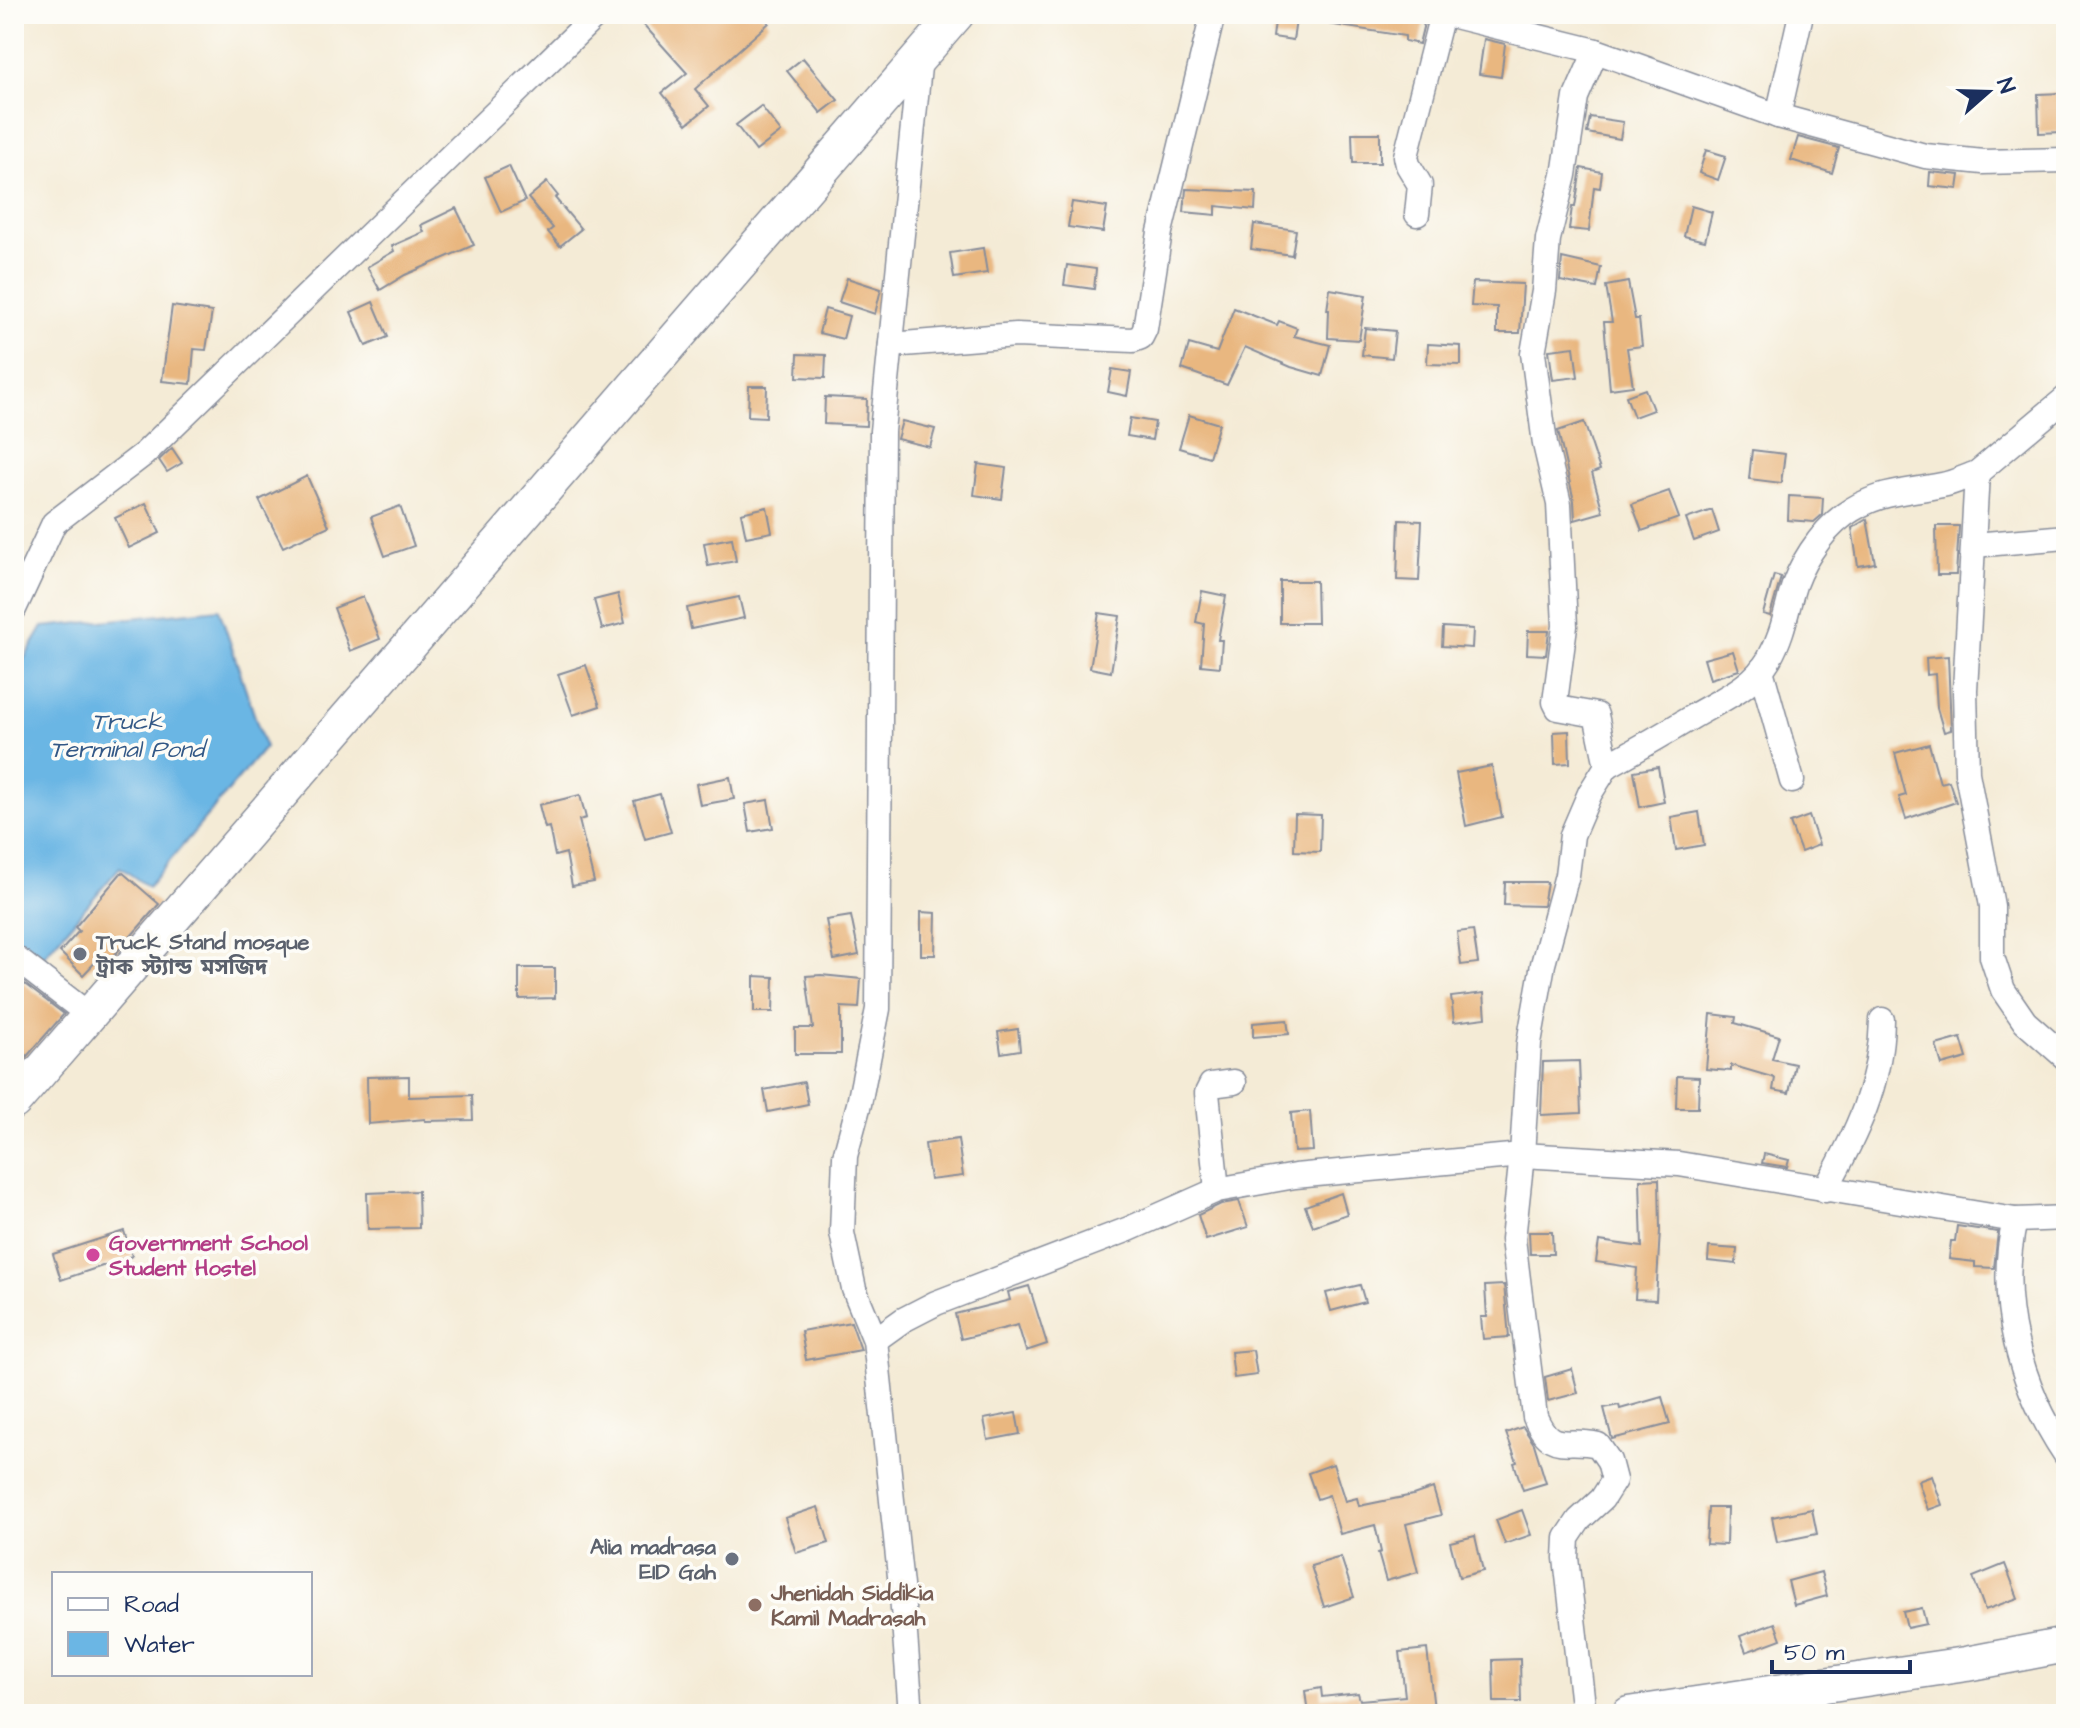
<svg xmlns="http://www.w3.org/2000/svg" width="2080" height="1728" font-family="'Architects Daughter','Noto Sans Bengali',sans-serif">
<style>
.water{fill:#6bb6e4;stroke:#4372a1;stroke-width:2}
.building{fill:#e9b780}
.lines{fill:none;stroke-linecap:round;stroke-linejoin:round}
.minor-casing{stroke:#888d9a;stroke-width:27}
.highway-casing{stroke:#888d9a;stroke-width:37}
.minor{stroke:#fff;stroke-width:24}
.highway{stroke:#fff;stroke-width:34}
.worship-dot{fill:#6b7280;stroke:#fdfcf7;stroke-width:3}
.hotel-dot{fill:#d1479c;stroke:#fdfcf7;stroke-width:3}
.education-dot{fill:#8d6e63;stroke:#fdfcf7;stroke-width:3}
.labels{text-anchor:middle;stroke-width:7;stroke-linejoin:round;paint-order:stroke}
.worship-label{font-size:22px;font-weight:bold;fill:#5b616d;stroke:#fdfcf7;text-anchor:start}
.hotel-label{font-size:22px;font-weight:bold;fill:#b23c85;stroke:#fdfcf7;text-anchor:start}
.education-label{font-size:22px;font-weight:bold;fill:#785e54;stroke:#fdfcf7;text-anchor:start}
.water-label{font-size:24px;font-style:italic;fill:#335886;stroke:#fdfcf7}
</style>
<rect width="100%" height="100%" fill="#fdfcf7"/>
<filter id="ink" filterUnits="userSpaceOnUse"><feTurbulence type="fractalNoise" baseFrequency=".0125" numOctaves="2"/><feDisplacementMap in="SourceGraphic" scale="16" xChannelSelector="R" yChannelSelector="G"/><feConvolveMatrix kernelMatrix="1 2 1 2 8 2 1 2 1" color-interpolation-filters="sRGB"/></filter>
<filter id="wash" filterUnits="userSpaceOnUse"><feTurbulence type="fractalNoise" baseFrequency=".006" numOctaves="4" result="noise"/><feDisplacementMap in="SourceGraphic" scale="32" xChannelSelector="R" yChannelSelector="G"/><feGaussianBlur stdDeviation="1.8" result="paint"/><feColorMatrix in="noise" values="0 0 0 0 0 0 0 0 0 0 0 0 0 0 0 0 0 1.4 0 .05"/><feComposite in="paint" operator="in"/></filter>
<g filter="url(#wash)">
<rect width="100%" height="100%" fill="#f4ebd6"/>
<path class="water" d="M219 609 265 747 148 887 120 867 38 963 14 943V676L43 627Z"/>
<g id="blocks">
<g class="building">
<path d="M634 14H667L673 21 680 14H761L769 23 695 89 709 106 687 124 662 93 687 73Z"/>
<path d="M1276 14H1297L1293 40 1273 37Z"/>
<path d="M1322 14H1386L1425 19 1419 44 1405 41V36L1321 23Z"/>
<path d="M1484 39 1505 44 1501 77 1479 74Z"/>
<path d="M803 58 838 100 821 113 787 71Z"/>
<path d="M2062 93 2063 132 2039 133 2038 94Z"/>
<path d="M761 106 781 132 756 151 736 125Z"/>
<path d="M1590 117 1623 122 1620 139 1587 133Z"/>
<path d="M1352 133H1380V163H1353Z"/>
<path d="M1798 137 1839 148 1832 173 1791 160Z"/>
<path d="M1706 150 1726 156 1718 180 1699 173Z"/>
<path d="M509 166 525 201 501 212 485 177Z"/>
<path d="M1581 168 1602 172 1600 188 1594 187 1589 231 1569 229 1572 207H1575Z"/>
<path d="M1930 172 1960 175 1958 189 1929 186Z"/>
<path d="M547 182 558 196 555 198 581 229 560 246 548 232 553 228 528 198Z"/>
<path d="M1186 189 1256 192 1255 210 1216 206V215L1184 212Z"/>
<path d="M1072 202 1107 207 1103 232 1068 227Z"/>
<path d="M1691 206 1712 212 1705 241 1684 236Z"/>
<path d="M456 208 474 245 405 275 380 290 367 267 394 251 392 246 424 232 421 225Z"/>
<path d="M1254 224 1296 230 1292 255 1251 249Z"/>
<path d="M983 248 987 273 954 278 950 253Z"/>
<path d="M1562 258 1601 267 1597 288 1560 281Z"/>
<path d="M1067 265 1096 269 1094 289 1064 285Z"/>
<path d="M847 278 881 289 875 314 839 302Z"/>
<path d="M1473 282 1523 284 1520 333H1497V307L1471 306Z"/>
<path d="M1628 282 1635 319H1639L1642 346 1627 348 1633 386 1610 389 1604 322H1612L1606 286Z"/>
<path d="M1330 289 1366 295 1359 340 1328 338 1329 310H1327Z"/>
<path d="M373 302 388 337 366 346 351 312Z"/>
<path d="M172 306 212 312 206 350 194 349 191 384 162 381Z"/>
<path d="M1234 308 1277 325 1279 321 1297 328 1294 336 1330 345 1322 376 1291 367 1245 347 1227 385 1182 369 1189 344 1217 352Z"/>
<path d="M825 309 849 316 843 339 819 333Z"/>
<path d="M1365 328 1395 331 1392 358 1362 355Z"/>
<path d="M1428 344 1461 346V365L1427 364Z"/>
<path d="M1574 347 1578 377 1553 380 1549 350Z"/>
<path d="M798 354 826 355 825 378 797 377Z"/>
<path d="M1112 369 1131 372 1127 396 1108 392Z"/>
<path d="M749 386H767L766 417 748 416Z"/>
<path d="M1645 389 1653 410 1634 417 1626 396Z"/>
<path d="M825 397 867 399 866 426 824 424Z"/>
<path d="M1189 415 1219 424 1209 457 1179 448Z"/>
<path d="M1130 418 1155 422 1152 440 1127 436Z"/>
<path d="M902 421 935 429 930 447 897 439Z"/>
<path d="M1584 422 1600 470 1592 473 1603 512 1575 520 1574 501 1558 431Z"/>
<path d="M172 448 182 463 167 472 159 460Z"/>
<path d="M1752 450 1785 454 1781 483 1749 479Z"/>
<path d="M978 464 1006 468 1002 499 974 495Z"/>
<path d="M307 476 329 526 283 547 259 500Z"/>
<path d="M1669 491 1679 518 1642 531 1632 504Z"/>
<path d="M1789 496 1823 498 1822 515 1814 522 1788 520Z"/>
<path d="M146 503 160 533 129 548 115 518Z"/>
<path d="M400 506 414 546 385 556 371 517Z"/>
<path d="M767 507 772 532 746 537 741 513Z"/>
<path d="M1712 510 1719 532 1694 541 1686 519Z"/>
<path d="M1867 519 1875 563 1858 566 1852 528Z"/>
<path d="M1399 520 1422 521 1419 581 1397 580Z"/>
<path d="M1936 526H1959L1956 575H1937Z"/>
<path d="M732 538 736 561 708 566 704 543Z"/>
<path d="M1774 575 1781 577 1770 616 1763 614Z"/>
<path d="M1280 581H1316L1317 623H1280Z"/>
<path d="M1202 591 1226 596 1218 640H1222L1220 667 1201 665 1204 624 1196 622Z"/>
<path d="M618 594 625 623 602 629 594 600Z"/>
<path d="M363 597 380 639 350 651 334 608Z"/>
<path d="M739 597 744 618 691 629 687 608Z"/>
<path d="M1099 613 1120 616 1111 672 1090 668Z"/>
<path d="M1443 627 1473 629 1472 648 1442 646Z"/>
<path d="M1528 631H1549L1546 655 1527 654Z"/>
<path d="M1733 651 1739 670 1710 679 1704 659Z"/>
<path d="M1948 656 1951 730 1944 732 1937 708 1935 674 1927 675 1926 658Z"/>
<path d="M586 665 600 706 573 715 558 674Z"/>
<path d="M1569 731 1570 763 1555 764 1554 732Z"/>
<path d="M1929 744 1940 783 1949 781 1956 802 1906 819 1899 797 1906 795 1895 753Z"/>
<path d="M1492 766 1502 817 1466 826 1456 773Z"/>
<path d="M1658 767 1664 802 1640 807 1634 771Z"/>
<path d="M730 777 734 799 700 805 696 784Z"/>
<path d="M660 794 671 832 645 839 634 801Z"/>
<path d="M580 795 586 818 579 820 594 882 572 886 566 853 555 856 549 827 545 828 539 805Z"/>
<path d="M768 800 773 828 750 832 745 804Z"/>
<path d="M1699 812 1704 845 1676 850 1671 817Z"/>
<path d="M1295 814 1321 815 1320 852 1294 851Z"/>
<path d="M1809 816 1819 845 1801 852 1790 823Z"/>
<path d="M122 872 159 904 111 959 104 953 83 975 60 952 79 931 75 927Z"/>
<path d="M1505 882H1547L1543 906 1504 905Z"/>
<path d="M921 912 936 913 935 955H921Z"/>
<path d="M851 916 859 955 834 960 826 920Z"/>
<path d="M1473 930 1478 963 1461 965 1457 932Z"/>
<path d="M519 968H555V998L519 999Z"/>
<path d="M821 975 861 979 859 1008 841 1007V1054H795V1028H813L806 976Z"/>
<path d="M14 976 64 1014 14 1071Z"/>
<path d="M754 976 774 977 773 1012H754Z"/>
<path d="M1484 993 1486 1018 1454 1022 1451 997Z"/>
<path d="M1711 1014 1736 1017 1735 1023 1779 1036 1772 1059 1795 1064 1789 1093 1773 1090 1775 1078 1731 1065V1071L1706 1069Z"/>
<path d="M1287 1020 1289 1034 1253 1037V1023Z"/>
<path d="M1018 1029 1020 1050 1001 1053 998 1032Z"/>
<path d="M1961 1038 1967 1058 1942 1065 1936 1045Z"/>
<path d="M1579 1061 1581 1113 1541 1115 1543 1062Z"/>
<path d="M409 1076V1097L472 1095 473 1120 425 1121V1119L368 1124 367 1077Z"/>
<path d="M1677 1076 1699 1077 1698 1108H1676Z"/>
<path d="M804 1082 808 1104 768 1112 764 1090Z"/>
<path d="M1310 1111 1313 1151 1294 1152 1291 1113Z"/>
<path d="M958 1139 963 1176 930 1180 925 1144Z"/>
<path d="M1764 1154 1789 1160 1787 1167 1762 1163Z"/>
<path d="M1659 1179 1660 1230 1656 1300 1635 1299 1637 1268 1596 1262 1599 1241 1642 1247 1640 1180Z"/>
<path d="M418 1191 419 1228 368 1229 367 1193Z"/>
<path d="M1341 1193 1347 1214 1313 1226 1305 1206Z"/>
<path d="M1239 1201 1248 1227 1206 1240 1198 1215 1221 1204Z"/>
<path d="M1957 1226 1998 1232 1994 1268 1975 1267V1262L1949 1259 1951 1241H1955Z"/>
<path d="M124 1231 132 1256 61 1280 53 1254Z"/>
<path d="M1529 1232H1552L1553 1254H1530Z"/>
<path d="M1709 1247 1737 1249 1736 1264 1708 1261Z"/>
<path d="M1360 1285 1365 1302 1331 1311 1326 1293Z"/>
<path d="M1504 1285 1509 1337 1483 1339 1481 1317H1487L1485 1286Z"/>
<path d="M1029 1286 1047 1344 1026 1351 1018 1325 961 1339 955 1314 1010 1300 1008 1292Z"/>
<path d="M851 1322 861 1350 806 1360 801 1331Z"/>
<path d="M1253 1350 1257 1375 1234 1378 1231 1352Z"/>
<path d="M1572 1369 1578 1393 1548 1401 1545 1377Z"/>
<path d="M1662 1397 1670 1424 1612 1439 1604 1408 1619 1405 1620 1409Z"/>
<path d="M1016 1413 1020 1434 988 1440 984 1419Z"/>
<path d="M1523 1427 1534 1444 1546 1483 1523 1490 1514 1463 1517 1462 1506 1433Z"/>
<path d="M1333 1464 1345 1501 1357 1498 1359 1506 1413 1495 1433 1488 1441 1515 1406 1524 1418 1572 1386 1581 1378 1553 1381 1552 1375 1525 1340 1534 1329 1495 1317 1499 1308 1473Z"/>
<path d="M1932 1476 1942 1505 1928 1510 1918 1481Z"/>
<path d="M818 1507 829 1543 796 1553 785 1518Z"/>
<path d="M1708 1508H1727L1726 1545 1706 1544Z"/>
<path d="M1812 1509 1817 1534 1777 1542 1772 1517Z"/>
<path d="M1522 1510 1531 1535 1505 1544 1496 1520Z"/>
<path d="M1475 1536 1483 1571 1459 1577 1450 1542Z"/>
<path d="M1341 1557 1354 1597 1324 1607 1311 1566Z"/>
<path d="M2005 1564 2018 1598 1985 1610 1973 1577Z"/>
<path d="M1821 1572 1827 1596 1794 1605 1788 1581Z"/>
<path d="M1922 1608 1926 1624 1907 1628 1903 1612Z"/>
<path d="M1775 1623 1781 1639 1746 1652 1740 1636Z"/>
<path d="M1427 1649 1434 1709 1390 1714H1308L1305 1691 1321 1688 1322 1697 1358 1693 1360 1700 1405 1696 1400 1652Z"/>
<path d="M1520 1659 1521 1702H1494L1493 1660Z"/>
</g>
</g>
</g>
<g filter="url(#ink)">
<use href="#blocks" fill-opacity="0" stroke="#888d9a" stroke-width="2"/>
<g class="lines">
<defs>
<g id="minor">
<path d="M1446 14 1596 51 1778 116 1925 156 1983 162 2066 160"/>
<path d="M1778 116 1801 14"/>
<path d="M1417 214 1420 185 1408 165 1406 156 1442 14"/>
<path d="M891 345 1016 335 1133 340 1141 337 1145 329 1160 232 1213 14"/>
<path d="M2066 398 1977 473 1965 690 1967 773 1992 906V957L2003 990 2025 1022 2066 1058"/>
<path d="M1974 545 2066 537"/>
<path d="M14 609 54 523 144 454 597 14"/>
<path d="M1761 670 1792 781"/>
<path d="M1607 766C1636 750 1664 734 1692 717 1720 700 1752 688 1769 659 1781 638 1785 618 1791 595 1798 567 1820 533 1844 515 1877 491 1904 493 1942 485 1954 483 1965 477 1977 473"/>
<path d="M14 957 89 1015"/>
<path d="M1217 1190 1207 1093 1211 1085 1234 1082"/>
<path d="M1825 1190C1856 1135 1881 1084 1882 1020"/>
<path d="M2015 1220C1996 1301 2020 1387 2066 1455"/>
<path d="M875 1340 854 1289 842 1233 845 1156 859 1104 878 1009 882 431 920 57"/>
<path d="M1812 1687 1815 1714"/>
<path d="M911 1714 902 1595 875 1340 903 1320 936 1303 1129 1229 1217 1190 1295 1176 1522 1155 1679 1164 2015 1220 2066 1218"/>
<path d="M1584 1714 1566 1558 1567 1538 1579 1520 1602 1499 1614 1480 1609 1461 1598 1445C1564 1437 1552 1455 1535 1417L1513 1239 1522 1155 1529 1043 1543 964 1567 875 1572 835 1590 793 1607 766 1596 715 1558 708 1555 702 1565 626 1559 504 1545 444 1533 353 1544 291 1548 239 1564 175 1576 97 1596 51"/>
</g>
<g id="highway">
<path d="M14 1102 957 14"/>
<path d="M1629 1714 1966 1664 2066 1645"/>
</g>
</defs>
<use href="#minor" class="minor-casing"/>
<use href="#highway" class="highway-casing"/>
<use href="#minor" class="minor"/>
<use href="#highway" class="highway"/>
</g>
</g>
<g class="worship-dot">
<circle cx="80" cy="954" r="8"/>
<circle cx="732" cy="1559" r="8"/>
</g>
<circle class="hotel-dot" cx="93" cy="1255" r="8"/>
<circle class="education-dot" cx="755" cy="1605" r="8"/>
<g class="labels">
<g class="worship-label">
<text x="96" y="949">Truck Stand mosque<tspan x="96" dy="25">ট্রাক স্ট্যান্ড মসজিদ</tspan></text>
<text x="716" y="1554" text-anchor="end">Alia madrasa<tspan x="716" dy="25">EID Gah</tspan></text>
</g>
<g class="hotel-label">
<text x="109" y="1250">Government School<tspan x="109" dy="25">Student Hostel</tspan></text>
</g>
<g class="education-label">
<text x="771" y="1600">Jhenidah Siddikia<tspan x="771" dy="25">Kamil Madrasah</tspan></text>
</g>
<g class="water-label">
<text x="127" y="729">Truck<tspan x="127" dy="28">Terminal Pond</tspan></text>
</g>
</g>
<rect width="2080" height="1728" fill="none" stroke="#fdfcf7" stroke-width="48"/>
<rect x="52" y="1572" width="260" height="104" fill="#fdfcf7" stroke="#a3aaba" stroke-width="2"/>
<rect x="68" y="1598" width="40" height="12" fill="#ffffff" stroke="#a3aaba" stroke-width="2"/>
<text x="124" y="1612" font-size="24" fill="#1b2f5e">Road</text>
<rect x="68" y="1632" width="40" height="24" fill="#6bb6e4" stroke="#a3aaba" stroke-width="2"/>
<text x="124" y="1652" font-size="24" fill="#1b2f5e">Water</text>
<g transform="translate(1988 92) rotate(70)" stroke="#fdfcf7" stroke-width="6" paint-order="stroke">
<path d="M0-6L14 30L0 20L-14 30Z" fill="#1b2f5e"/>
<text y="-12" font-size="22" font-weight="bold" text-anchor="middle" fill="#1b2f5e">N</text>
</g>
<path d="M1772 1660v12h138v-12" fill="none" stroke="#1b2f5e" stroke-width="4"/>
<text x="1784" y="1660" font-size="24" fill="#1b2f5e" stroke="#fdfcf7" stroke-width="6" paint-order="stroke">50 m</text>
</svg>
